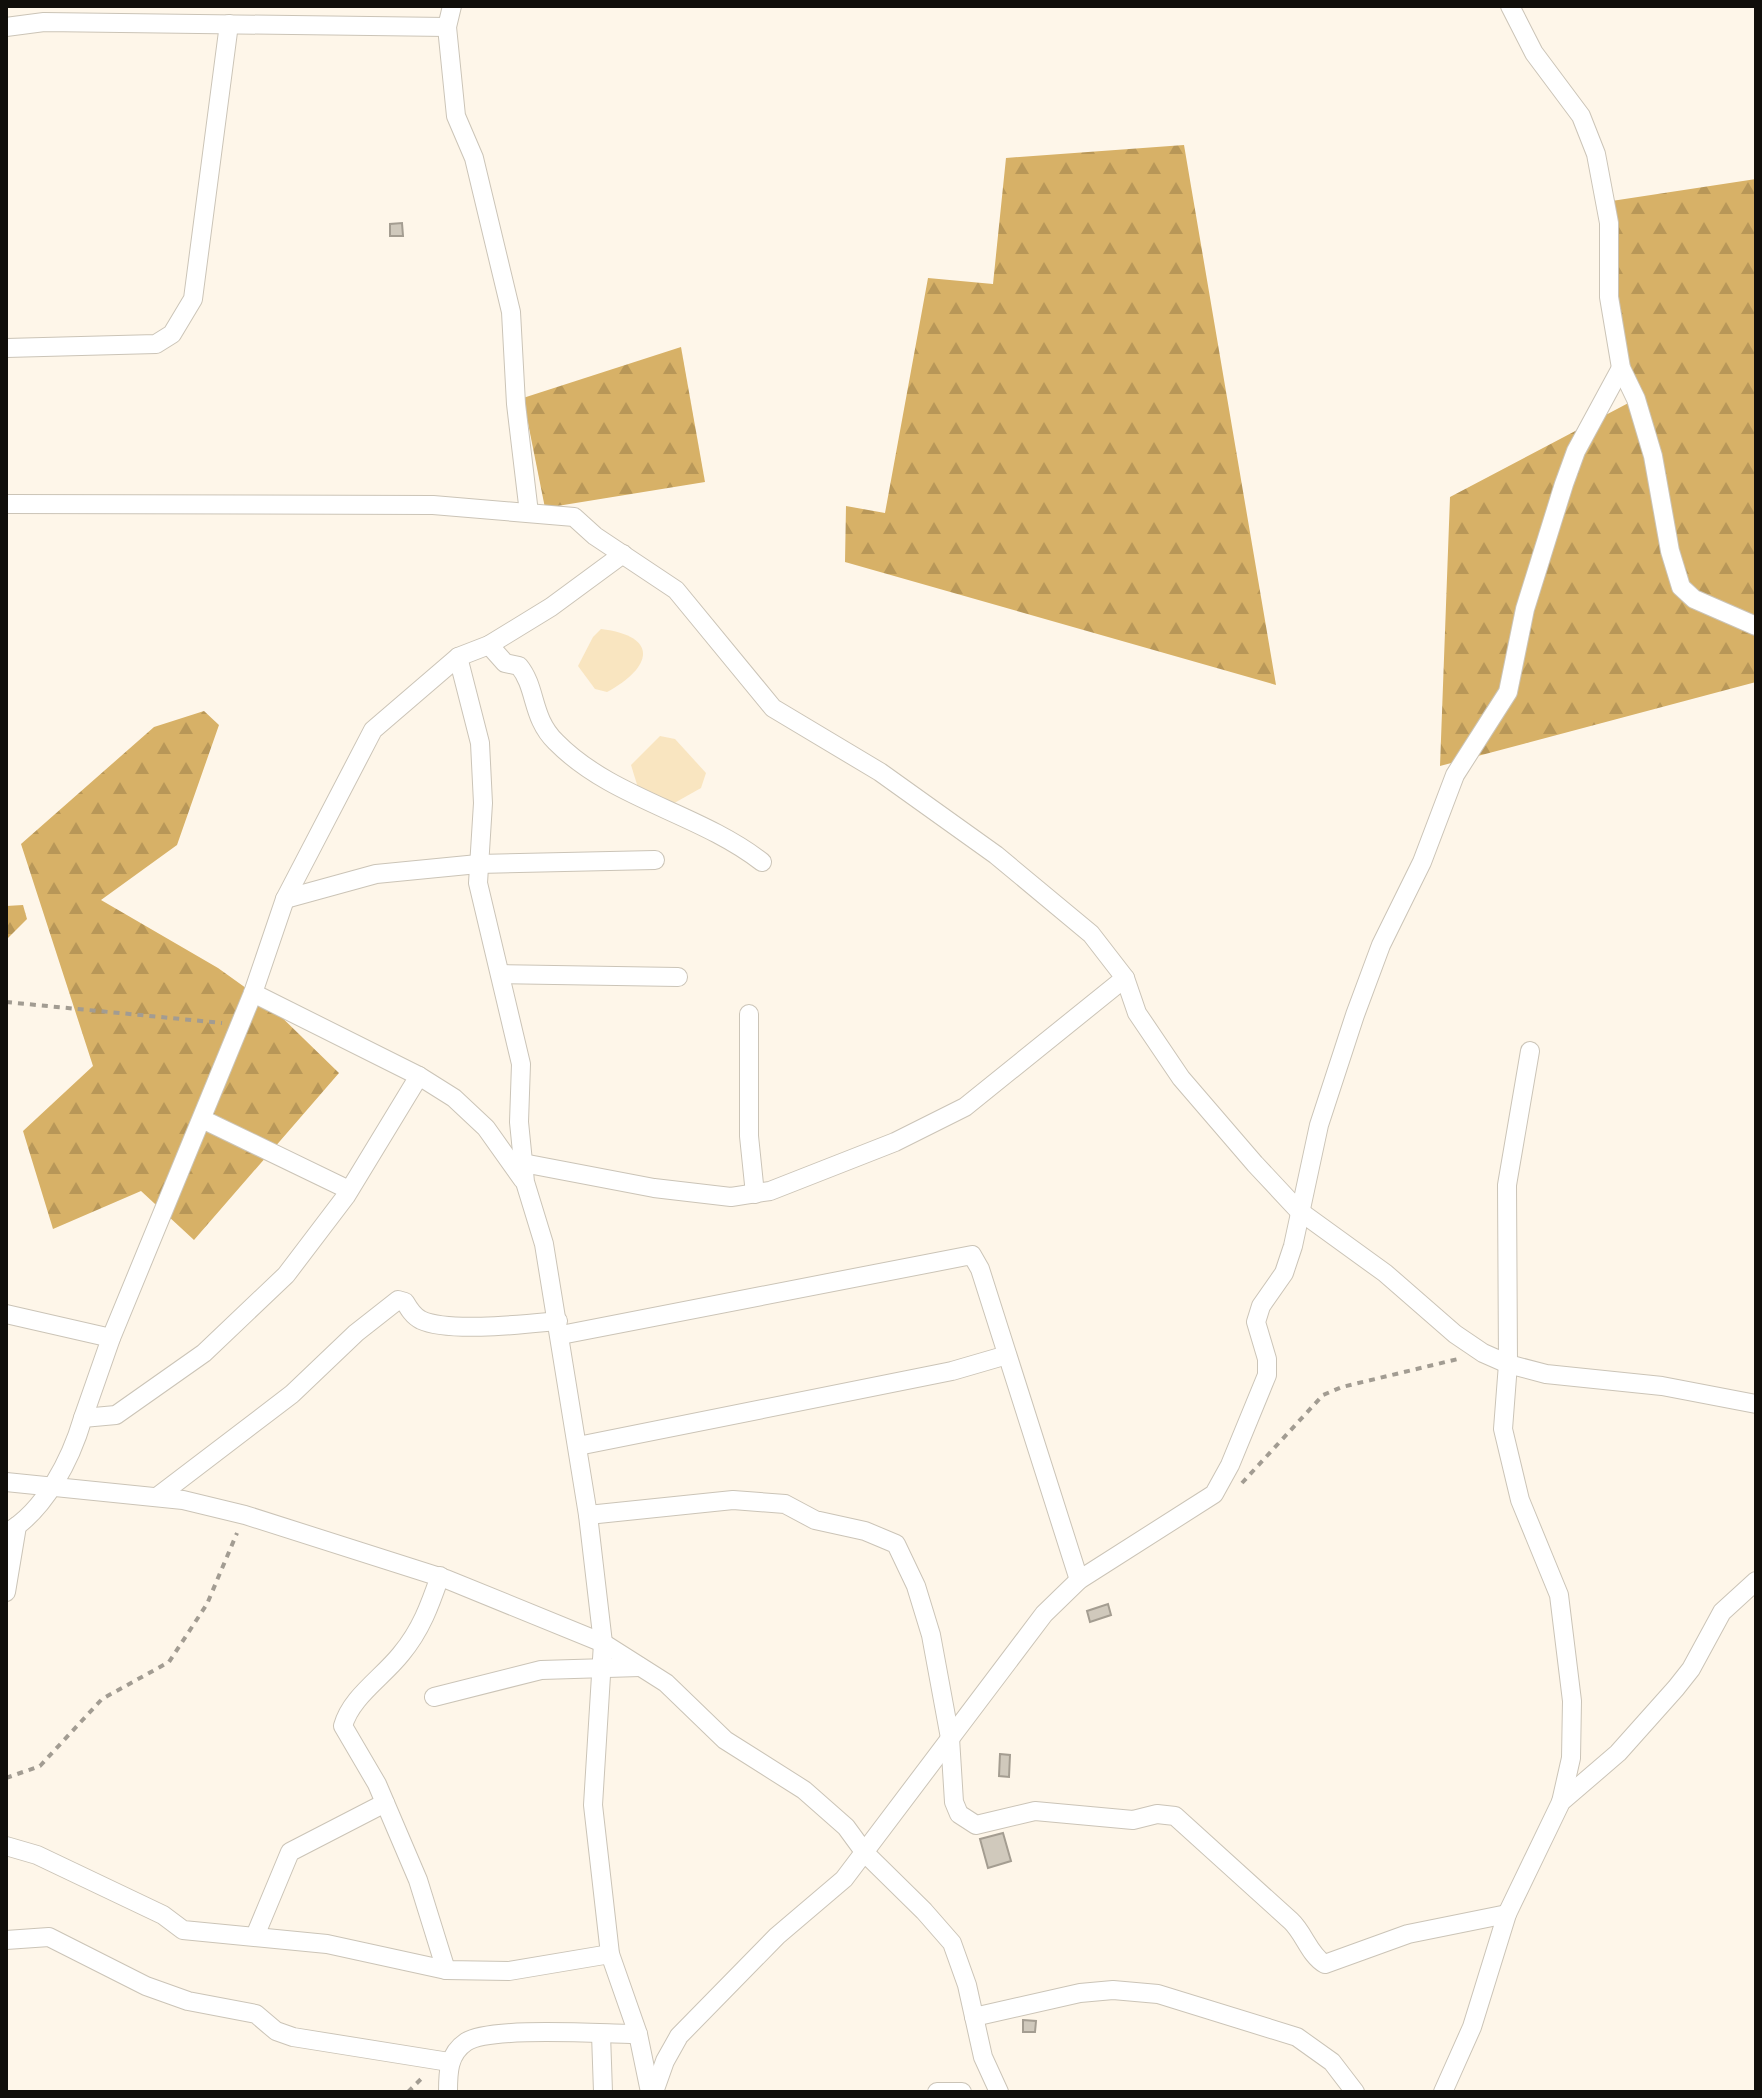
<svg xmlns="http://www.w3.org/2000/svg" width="1762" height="2098" font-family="'DejaVu Sans',sans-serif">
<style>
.grass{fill:#f9e5c0}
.forest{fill:url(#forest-firs)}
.building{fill:#d0c9bc;stroke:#a49d91;stroke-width:2}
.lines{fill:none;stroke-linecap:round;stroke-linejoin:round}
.minor-casing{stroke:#cbc4b7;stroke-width:20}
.path{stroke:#a29c92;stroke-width:4;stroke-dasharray:6 6;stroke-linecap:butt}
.minor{stroke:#fff;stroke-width:18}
</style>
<defs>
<pattern id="forest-firs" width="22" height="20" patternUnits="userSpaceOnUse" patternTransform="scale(2)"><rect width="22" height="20" fill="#d7b167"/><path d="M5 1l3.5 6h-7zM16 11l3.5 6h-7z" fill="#b89758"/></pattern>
</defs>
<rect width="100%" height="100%" fill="#fef6e9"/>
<g class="grass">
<path d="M601 629C659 636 653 667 607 692L595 689 578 666 593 637Z"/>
<path d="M660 736 675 739 706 773 701 788 669 806 639 791 631 765Z"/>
</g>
<g class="forest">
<path d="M1184 145 1276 685 845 562 846 506 885 513 928 278 993 284 1006 158Z"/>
<path d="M1756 179V682L1440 766 1450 497 1636 399 1621 368 1605 202Z"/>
<path d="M681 347 705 482 545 508 523 398Z"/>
<path d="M204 711 219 725 177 845 101 900 218 968 267 1003 339 1073 194 1240 141 1191 53 1229 23 1131 93 1066 21 844 154 727Z"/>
<path d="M23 905 27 919 6 940V906Z"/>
</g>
<g class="building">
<path d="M402 223 403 236H390V224Z"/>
<path d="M1108 1604 1111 1615 1090 1622 1087 1611Z"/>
<path d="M1000 1754 1010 1755 1009 1777 999 1776Z"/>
<path d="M1003 1833 1011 1861 988 1868 980 1839Z"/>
<path d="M1023 2020 1036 2021 1035 2032H1023Z"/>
</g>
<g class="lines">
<defs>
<g id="minor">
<path d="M452 6 447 27 456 116 474 158 511 312 516 404 529 513"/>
<path d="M1510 6 1534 53 1581 116 1596 154 1609 223V297L1621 368 1636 399 1653 456 1670 551 1681 587 1694 599 1756 626"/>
<path d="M6 27 44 22 447 27"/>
<path d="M6 348 156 344 172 334 193 299 229 24"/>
<path d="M6 504 433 505 574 517 595 536 676 590 773 708 880 772 996 855 1091 934 1125 978 1137 1013 1181 1078 1255 1164 1298 1210 1385 1273 1455 1334 1483 1353 1508 1364 1546 1374 1662 1386 1756 1404"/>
<path d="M489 645 505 663 519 666C537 688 531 718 556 742 612 799 699 813 762 862"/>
<path d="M458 657 480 743 483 803 478 883 521 1064 519 1122 525 1182 544 1244 588 1515 603 1643 593 1805 610 1954 638 2034 650 2092"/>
<path d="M285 899 376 874 478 864 655 860"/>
<path d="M500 974 678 977"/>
<path d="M253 993 419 1076 454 1098 486 1128 523 1180"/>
<path d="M749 1014V1136L755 1194"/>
<path d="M1530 1051 1507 1185 1508 1364 1503 1429 1520 1500 1559 1595 1572 1701 1571 1758 1561 1802"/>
<path d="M202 1119 349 1190"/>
<path d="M523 1163 654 1188 731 1197 770 1191 895 1142 965 1107 1125 978"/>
<path d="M6 1314 111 1338"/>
<path d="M561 1335 972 1255 980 1269 1079 1580"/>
<path d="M83 1418 111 1338 253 993 285 899 373 730 458 657 489 645 551 607 623 554"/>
<path d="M578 1446 952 1371 1007 1355"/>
<path d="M6 1482 183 1500 245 1515 446 1579 603 1643 666 1683 725 1740 804 1790 846 1827 865 1853 924 1911 952 1943 967 1985 983 2057 999 2092"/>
<path d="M157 1497 292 1394 356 1333 398 1300 405 1302C409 1309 413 1316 421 1320 449 1333 526 1324 558 1321"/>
<path d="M588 1515 733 1500 785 1504 815 1520 865 1531 896 1544 916 1586 931 1635 950 1738 954 1802 959 1814 976 1825 1035 1811 1133 1820 1157 1814 1175 1816 1291 1921C1304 1933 1310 1956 1325 1964L1408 1934 1507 1914"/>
<path d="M6 1533C45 1511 71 1459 83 1418L116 1415 204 1353 286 1275 346 1196 419 1076"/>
<path d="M440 1576C430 1605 421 1630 401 1654 382 1678 351 1697 343 1726L377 1784 418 1880 446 1970"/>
<path d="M6 1592 17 1526"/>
<path d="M434 1697 541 1670 640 1667"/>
<path d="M6 1846 37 1855 163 1915 183 1930 327 1944 446 1970 509 1971 610 1954"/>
<path d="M255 1936 290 1852 385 1803"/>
<path d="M6 1940 49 1937 146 1986 188 2001 256 2014 276 2031 293 2037 449 2062"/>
<path d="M974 2017 1080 1993 1113 1990 1158 1994 1297 2037 1332 2062 1355 2092"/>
<path d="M601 2034 603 2092"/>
<path d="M448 2092C448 2073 448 2054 466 2042 490 2026 604 2034 638 2034"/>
<path d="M654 2092 665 2061 679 2036 777 1936 844 1879 1044 1614 1079 1580 1214 1494 1230 1465 1267 1375V1359L1256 1322 1261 1306 1284 1273 1293 1246 1319 1125 1355 1015 1381 945 1422 862 1455 775 1508 692 1525 609 1564 484 1576 451 1621 368"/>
<path d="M937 2092H962"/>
<path d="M1443 2092 1472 2027 1507 1914 1561 1802 1618 1753 1676 1688 1691 1669 1722 1612 1756 1581"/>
</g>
</defs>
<use href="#minor" class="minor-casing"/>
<g class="path">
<path d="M6 1002 222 1023"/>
<path d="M1242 1483 1323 1395 1342 1387 1458 1359"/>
<path d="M6 1778 40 1766 102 1699 169 1662 207 1604 237 1533"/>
<path d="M408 2092 423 2077"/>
</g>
<use href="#minor" class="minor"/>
</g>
<rect width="1762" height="2098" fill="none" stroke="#100e0a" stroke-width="16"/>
</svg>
